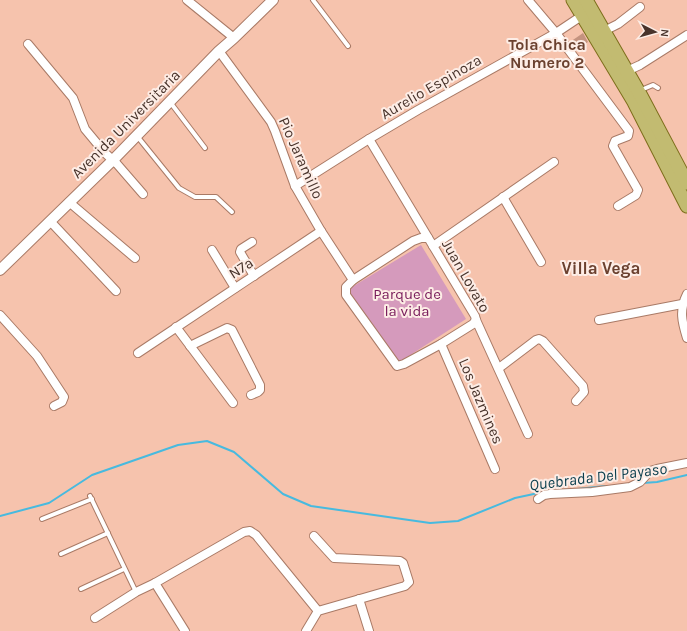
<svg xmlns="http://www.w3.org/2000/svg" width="687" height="631" font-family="Karla,sans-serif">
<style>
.green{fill:#d59abc}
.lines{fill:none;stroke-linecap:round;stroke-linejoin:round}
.stream{stroke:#47badf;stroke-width:2}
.building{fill:#c4937f}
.service-casing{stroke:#a97a66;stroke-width:6}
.minor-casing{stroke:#a97a66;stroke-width:10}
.tertiary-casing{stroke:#a97a66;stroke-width:12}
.primary-casing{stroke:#7d6e1b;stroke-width:15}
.service{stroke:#fff;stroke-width:4}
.minor{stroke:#fff;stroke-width:8}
.tertiary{stroke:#fff;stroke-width:10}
.primary{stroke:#c2bb71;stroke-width:13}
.labels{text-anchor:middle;stroke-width:4;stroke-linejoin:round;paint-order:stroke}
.street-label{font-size:15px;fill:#48332b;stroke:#fdede6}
.park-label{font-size:15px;fill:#771a5a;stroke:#fdede6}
.neighbourhood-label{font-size:16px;font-weight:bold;fill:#6b412f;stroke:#fdede6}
.water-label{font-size:16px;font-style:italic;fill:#0a3e4d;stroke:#fdede6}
.quarter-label{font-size:17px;font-weight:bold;fill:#6b412f;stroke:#fdede6}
</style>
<rect width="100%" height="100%" fill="#f6c3ad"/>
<path class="green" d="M421 245 466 319 398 363 347 290Z"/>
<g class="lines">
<g class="stream">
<path d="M643 483 657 482 687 475"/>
<path d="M577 489 605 486"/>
<path d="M0 516 49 503 92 475 178 445 207 441 234 452 283 494 311 506 430 523 458 521 515 498 543 492"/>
</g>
</g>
<path class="building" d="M583 33 588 42 575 50 570 42Z"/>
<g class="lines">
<defs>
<g id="service">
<path d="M313 0 348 46"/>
<path d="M641 90 653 85 658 88"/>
<path d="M170 102 205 148"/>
<path d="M137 136 179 188 195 197H216L232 212"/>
<path d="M90 496 136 592"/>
<path d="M42 519 92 499"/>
<path d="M61 554 108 533"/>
<path d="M81 589 124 569"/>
</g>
<g id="minor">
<path d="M187 0 234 38"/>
<path d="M528 0 556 33 629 131 628 136 615 141 613 146 638 190 636 195 618 206"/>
<path d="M604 31 618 24 640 7"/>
<path d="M28 44 73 98 85 129 105 153 117 164 143 194"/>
<path d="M219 51 271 122 275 131 295 186 321 231 353 280"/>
<path d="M627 71 640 65 687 35"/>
<path d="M369 139 475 316 476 320 528 434"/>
<path d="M295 186 369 139 418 110 556 33 583 15"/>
<path d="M503 197 541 262"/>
<path d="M69 202 135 258"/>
<path d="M50 221 116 291"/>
<path d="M428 238H421L413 241 353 280 346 287V295L397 366 404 364 441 344 473 324 476 320"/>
<path d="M252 242 241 249 240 252 254 276"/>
<path d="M433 246 554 162"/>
<path d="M212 250 235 288"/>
<path d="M687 294C679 310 682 322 687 338"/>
<path d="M0 315 37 356 64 397 62 402 54 406"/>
<path d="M599 320 682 304"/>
<path d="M176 327 233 403"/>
<path d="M441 344 495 469"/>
<path d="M190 346 227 328 232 330 260 385V390L258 392 251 395"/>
<path d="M138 353 321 231"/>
<path d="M499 368 536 340 539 339 543 341 583 386 584 392 576 401"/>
<path d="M538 499 544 495 550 494 592 492 630 487 640 482 650 471 657 469 687 463"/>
<path d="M155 583 185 631"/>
<path d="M359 599 369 631"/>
<path d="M95 618 136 592 155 583 244 532 250 531 256 535 318 611"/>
<path d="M306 631 318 611 405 586 409 582 403 563 400 561 334 558 314 536"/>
</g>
<path id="tertiary" d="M0 270 113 160 219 51 234 38 273 0"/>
<g id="primary">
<path d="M573 0 634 102 687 206"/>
<path d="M586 0 641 96 687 183"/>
</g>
</defs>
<use href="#service" class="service-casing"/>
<use href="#minor" class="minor-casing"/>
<use href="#tertiary" class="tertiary-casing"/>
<use href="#primary" class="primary-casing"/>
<use href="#service" class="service"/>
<use href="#minor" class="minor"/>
<use href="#tertiary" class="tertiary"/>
<use href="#primary" class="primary"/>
</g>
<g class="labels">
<g class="street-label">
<text transform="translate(431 87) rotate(-30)" y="5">Aurelio Espinoza</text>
<text transform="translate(126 124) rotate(-45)" y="5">Avenida Universitaria</text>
<text transform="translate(301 158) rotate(66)" y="5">Pio Jaramillo</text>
<text transform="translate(241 268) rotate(-33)" y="5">N7a</text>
<text transform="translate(466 276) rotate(60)" y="5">Juan Lovato</text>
<text transform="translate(481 401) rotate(67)" y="5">Los Jazmines</text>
</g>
<g class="park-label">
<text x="407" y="299">Parque de<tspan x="407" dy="17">la vida</tspan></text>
</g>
<g class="neighbourhood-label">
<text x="547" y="50">Tola Chica<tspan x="547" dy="18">Numero 2</tspan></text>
</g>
<g class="water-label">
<text transform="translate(598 476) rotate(-7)" y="6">Quebrada Del Payaso</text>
</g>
<g class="quarter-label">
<text x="601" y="274">Villa Vega</text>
</g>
</g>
<g transform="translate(655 32) rotate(96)" stroke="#fdede6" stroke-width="3" paint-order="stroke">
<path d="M0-3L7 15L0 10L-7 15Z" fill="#48332b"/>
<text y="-6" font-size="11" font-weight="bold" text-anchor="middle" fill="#48332b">N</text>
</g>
</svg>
